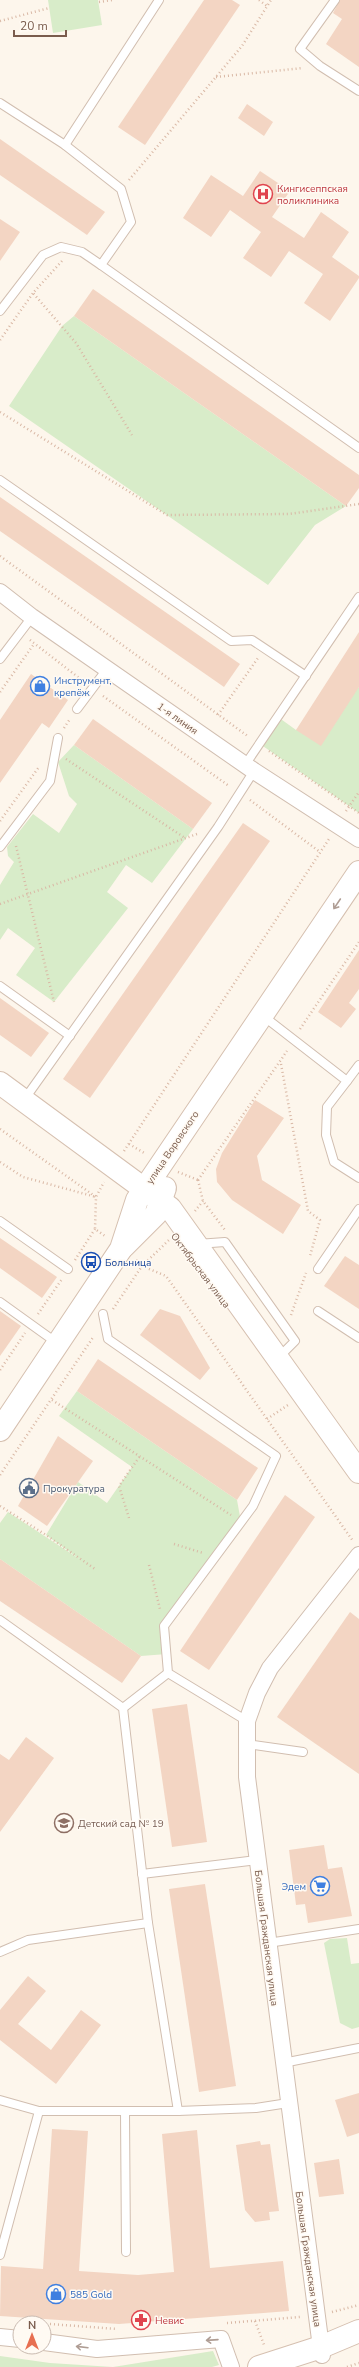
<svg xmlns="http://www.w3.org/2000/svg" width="359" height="2367" font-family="'Nunito Sans',sans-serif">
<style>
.green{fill:#d8ecc9}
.building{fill:#f3d5c3}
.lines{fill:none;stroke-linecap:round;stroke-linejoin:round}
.lane-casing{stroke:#d1beb0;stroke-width:10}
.street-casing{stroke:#d1beb0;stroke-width:18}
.secondary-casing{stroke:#d6c0b0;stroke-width:24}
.path{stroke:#d9b8a5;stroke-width:2.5;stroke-dasharray:1 3;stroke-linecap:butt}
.lane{stroke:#fff;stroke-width:8}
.street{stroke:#fff;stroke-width:16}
.secondary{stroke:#fff;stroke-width:22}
.oneway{stroke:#af9d94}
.labels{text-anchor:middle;stroke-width:3;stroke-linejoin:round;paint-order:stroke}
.health-label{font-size:10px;fill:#be3a42;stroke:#fffaf3;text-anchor:start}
.shop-label{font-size:10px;fill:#366cbe;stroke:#fffaf3;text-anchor:start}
.street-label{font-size:10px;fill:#7a5c4d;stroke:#fffaf3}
.transit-label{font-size:10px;fill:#164399;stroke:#fffaf3;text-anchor:start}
.service-label{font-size:10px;fill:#4e5e75;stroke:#fffaf3;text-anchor:start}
.education-label{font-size:10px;fill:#785e54;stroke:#fffaf3;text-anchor:start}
</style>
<rect width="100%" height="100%" fill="#fdf6ec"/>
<g class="green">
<path d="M48 0H98L102 25 53 33Z"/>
<path d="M74 316 346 506 315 525 268 585 9 406 62 326Z"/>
<path d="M359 687V813L260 744 278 717 296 730Z"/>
<path d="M74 745 193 829 152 883 126 865 107 892 128 908 54 1002 16 975 35 948 8 928 0 940V885L14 862 8 856 7 847 33 814 59 833 77 804 69 796 58 762Z"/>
<path d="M77 1391 237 1500 241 1522 164 1625 167 1654 141 1656 0 1559V1523L8 1512 81 1560 46 1535 78 1482 107 1503 132 1467 59 1416Z"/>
<path d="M347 1938 351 1964 359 1963V2027L352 2029 340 2023 324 1943 330 1939Z"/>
<path d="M213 2351 219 2365 212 2367H0V2356L50 2363 113 2367Z"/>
</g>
<g class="building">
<path d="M204 0H232L240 5 145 145 118 127Z"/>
<path d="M340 0H359V67L326 44 342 19 333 13Z"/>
<path d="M247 104 273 122 264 136 238 118Z"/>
<path d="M0 139 105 212 87 235 0 175Z"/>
<path d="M260 171 290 191 272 217 304 238 321 212 349 232 332 257 359 276V278L330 321 304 303 323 274 289 251 271 277 243 258 261 232 230 210 211 237 183 218 211 175 243 196Z"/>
<path d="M0 219 20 232 0 261Z"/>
<path d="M93 289 359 475V488L346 506 74 316Z"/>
<path d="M0 497 240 664 224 687 0 531Z"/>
<path d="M359 632V687L321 746 296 730Z"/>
<path d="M31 674 68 700 49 728 42 723 0 783V720Z"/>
<path d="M93 719 212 803 193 829 74 745Z"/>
<path d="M243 823 270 841 90 1098 63 1079Z"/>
<path d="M359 950V989L349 1003 356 1009 341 1028 318 1012Z"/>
<path d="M0 998 49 1033 31 1057 0 1035Z"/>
<path d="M255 1100 284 1118 257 1156 262 1180 301 1205 283 1234 232 1200 217 1182 216 1169 222 1153Z"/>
<path d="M0 1238 57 1277 42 1298 0 1268Z"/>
<path d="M345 1256 359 1265V1309L324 1286Z"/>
<path d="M160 1309 180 1316 210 1368 200 1380 140 1335Z"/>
<path d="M0 1311 21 1326 0 1356Z"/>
<path d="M98 1359 258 1468 237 1500 77 1391Z"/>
<path d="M58 1436 93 1461 47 1526 18 1506Z"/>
<path d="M285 1495 315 1517 209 1670 180 1651Z"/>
<path d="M0 1559 141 1656 122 1683 0 1601Z"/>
<path d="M350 1612 359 1619V1774L277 1717Z"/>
<path d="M187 1704 207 1842 172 1847 152 1709Z"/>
<path d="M26 1737 54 1758 0 1832V1754L9 1760Z"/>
<path d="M324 1845 328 1869 342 1867 352 1916 308 1923 305 1904 296 1905 289 1850Z"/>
<path d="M205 1884 236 2086 199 2092 169 1889Z"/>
<path d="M28 1976 46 1991 18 2024 51 2050 81 2010 101 2025 56 2084 0 2040V2010Z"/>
<path d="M359 2093V2133L347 2137 335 2100Z"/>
<path d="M52 2129 88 2131 79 2271 138 2275 174 2272 162 2134 197 2130 210 2268 283 2261 289 2311 119 2324 0 2316 1 2266 43 2269Z"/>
<path d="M260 2141 261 2145 270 2144 279 2211 269 2212 270 2220 255 2222 245 2210 236 2145Z"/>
<path d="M339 2159 344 2194 319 2197 314 2163Z"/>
</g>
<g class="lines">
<defs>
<g id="lane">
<path d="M335 0 300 49 320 66 359 91"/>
<path d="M0 103 65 145 159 0"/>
<path d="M65 145 121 189 131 222 101 265 359 448"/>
<path d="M0 311 43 255 61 247 82 252 101 265"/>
<path d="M0 480 231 641 252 640 306 676"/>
<path d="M0 659 32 617"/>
<path d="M77 709 107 669"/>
<path d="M245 765 359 597"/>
<path d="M0 847 50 781 58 738"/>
<path d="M0 986 70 1036"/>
<path d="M262 1015 347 1081 327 1107 326 1135 334 1162 359 1178"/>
<path d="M347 1081 359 1065"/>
<path d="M24 1100 218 827 254 771"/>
<path d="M0 1221 68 1269"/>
<path d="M183 1245 225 1242 295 1341 279 1357"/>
<path d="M318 1269 359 1209"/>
<path d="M0 1302 57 1343"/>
<path d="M318 1311 359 1338"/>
<path d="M103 1314 108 1339 276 1456 253 1506 164 1626 168 1673 247 1721"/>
<path d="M0 1620 123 1708 148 1923 178 2111"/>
<path d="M123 1708 168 1673"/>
<path d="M247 1744 303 1752"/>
<path d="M142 1874 257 1860"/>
<path d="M268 1943 359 1929"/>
<path d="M0 1952 28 1940 148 1923"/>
<path d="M283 2063 359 2048"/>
<path d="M0 2100 39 2111H178L256 2108 288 2103"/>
<path d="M125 2112 126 2252"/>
<path d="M0 2255 39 2111"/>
</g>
<g id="street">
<path d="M0 592 32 617 254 771 359 839"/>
<path d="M0 2337 20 2339"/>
<path d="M44 2342 97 2349 221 2339 231 2367"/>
<path d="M322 2355 247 1777V1721L257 1693 270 1668 359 1555"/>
</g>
<g id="secondary">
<path d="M0 1083 170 1208 359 1472"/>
<path d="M124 1246 156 1214 165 1188"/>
<path d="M0 1430 121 1249 137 1200 359 872"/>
<path d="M259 2367 321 2347 359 2331"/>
</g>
</defs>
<use href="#lane" class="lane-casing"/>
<use href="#street" class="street-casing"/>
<use href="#secondary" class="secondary-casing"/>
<g class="path">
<path d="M259 0 267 6"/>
<path d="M99 2 112 0"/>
<path d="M0 21 49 8"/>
<path d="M216 77 303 68"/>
<path d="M129 180 242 46 271 0"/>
<path d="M62 261 33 293 76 343 132 435"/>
<path d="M0 340 33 293"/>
<path d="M0 412 167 515 289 514 359 504"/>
<path d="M0 556 249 737"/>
<path d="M30 640 83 681"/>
<path d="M0 692 34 644"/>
<path d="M103 696 229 786"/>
<path d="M218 715 258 658"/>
<path d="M64 728 70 719"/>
<path d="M269 751 359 813"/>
<path d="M66 759 185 838"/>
<path d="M250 800 320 852"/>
<path d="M346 811 359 792"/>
<path d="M0 821 39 767"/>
<path d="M16 846 54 1002"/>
<path d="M0 904 197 834"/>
<path d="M300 1029 359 942"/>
<path d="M281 1064 308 1211 320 1220 310 1256"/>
<path d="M0 1129 96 1197 95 1229 105 1236"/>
<path d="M129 1144 146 1154"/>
<path d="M124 1151 329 839"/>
<path d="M0 1162 23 1177 96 1197 104 1182"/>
<path d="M178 1172 198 1180"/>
<path d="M198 1180 203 1201 225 1230"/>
<path d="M198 1180 287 1051"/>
<path d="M195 1211 203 1201"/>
<path d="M75 1260 95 1229"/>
<path d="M136 1260 142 1266 166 1276 353 1541"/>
<path d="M113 1309 142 1266 169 1240"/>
<path d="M38 1314 62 1279"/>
<path d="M291 1315 306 1273"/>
<path d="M0 1370 25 1333"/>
<path d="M52 1400 231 1515"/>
<path d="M267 1419 288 1405"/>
<path d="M0 1475 94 1336"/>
<path d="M0 1506 46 1535 95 1569"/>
<path d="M129 1518 119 1486 140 1456"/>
<path d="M174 1544 203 1553"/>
<path d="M149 1565 160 1609"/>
<path d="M332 2312 359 2305"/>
<path d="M255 2321 264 2345"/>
<path d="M227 2323 300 2317"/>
<path d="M50 2324 117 2329"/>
<path d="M347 2367 359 2363"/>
</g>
<use href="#lane" class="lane"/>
<use href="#street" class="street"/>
<use href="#secondary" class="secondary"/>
</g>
<defs><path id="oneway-shaft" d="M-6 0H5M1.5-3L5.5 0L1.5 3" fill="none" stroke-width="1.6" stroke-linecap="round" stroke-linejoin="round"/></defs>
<g class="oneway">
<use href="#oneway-shaft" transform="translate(337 904) rotate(124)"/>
<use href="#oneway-shaft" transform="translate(212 2340) rotate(176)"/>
<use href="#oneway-shaft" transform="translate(82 2347) rotate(-173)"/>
</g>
<defs>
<symbol id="hospital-ring" viewBox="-11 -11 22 22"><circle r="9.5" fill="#fffaf3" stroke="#e0444e" stroke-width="1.5"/><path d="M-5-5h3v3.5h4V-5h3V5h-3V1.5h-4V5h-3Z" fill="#e0444e"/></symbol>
<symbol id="shop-ring" viewBox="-11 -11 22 22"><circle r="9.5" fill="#fffaf3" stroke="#3f7fe0" stroke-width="1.5"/><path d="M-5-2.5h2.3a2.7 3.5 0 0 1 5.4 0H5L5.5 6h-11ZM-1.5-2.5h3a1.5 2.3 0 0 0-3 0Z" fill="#3f7fe0"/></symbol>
<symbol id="bus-ring" viewBox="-11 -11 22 22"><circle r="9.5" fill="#fffaf3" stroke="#1a4fb4" stroke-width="1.5"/><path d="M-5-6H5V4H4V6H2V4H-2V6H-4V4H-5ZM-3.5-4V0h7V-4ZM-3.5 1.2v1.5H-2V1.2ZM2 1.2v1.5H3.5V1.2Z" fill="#1a4fb4"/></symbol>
<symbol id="civic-ring" viewBox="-11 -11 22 22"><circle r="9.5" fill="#fffaf3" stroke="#5c6f8a" stroke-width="1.5"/><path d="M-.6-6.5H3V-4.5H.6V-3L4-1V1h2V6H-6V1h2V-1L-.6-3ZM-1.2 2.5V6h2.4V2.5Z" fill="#5c6f8a"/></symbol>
<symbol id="school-ring" viewBox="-11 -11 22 22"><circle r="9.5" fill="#fffaf3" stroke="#8d6e63" stroke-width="1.5"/><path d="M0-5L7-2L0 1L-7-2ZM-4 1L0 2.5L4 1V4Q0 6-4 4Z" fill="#8d6e63"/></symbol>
<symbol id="supermarket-ring" viewBox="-11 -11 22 22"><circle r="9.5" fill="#fffaf3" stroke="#3f7fe0" stroke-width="1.5"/><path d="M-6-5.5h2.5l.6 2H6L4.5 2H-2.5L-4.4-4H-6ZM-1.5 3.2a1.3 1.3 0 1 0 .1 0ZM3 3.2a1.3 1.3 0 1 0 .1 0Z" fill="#3f7fe0"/></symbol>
<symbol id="pharmacy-ring" viewBox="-11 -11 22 22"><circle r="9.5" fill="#fffaf3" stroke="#e0444e" stroke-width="1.5"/><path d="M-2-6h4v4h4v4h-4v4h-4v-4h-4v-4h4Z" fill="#e0444e"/></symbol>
</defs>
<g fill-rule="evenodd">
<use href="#hospital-ring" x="252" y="183" width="22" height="22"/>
<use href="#shop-ring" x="29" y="675" width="22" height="22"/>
<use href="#bus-ring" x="80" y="1251" width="22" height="22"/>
<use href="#civic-ring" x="18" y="1477" width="22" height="22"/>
<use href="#school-ring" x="53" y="1812" width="22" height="22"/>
<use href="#supermarket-ring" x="309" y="1875" width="22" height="22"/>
<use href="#shop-ring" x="45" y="2283" width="22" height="22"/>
<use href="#pharmacy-ring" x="130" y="2309" width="22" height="22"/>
</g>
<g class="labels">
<g class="health-label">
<text x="277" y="192">Кингисеппская<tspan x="277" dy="12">поликлиника</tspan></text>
<text x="155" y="2324">Невис</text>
</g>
<g class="shop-label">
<text x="54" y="684">Инструмент,<tspan x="54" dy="12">крепёж</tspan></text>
<text x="306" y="1890" text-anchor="end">Эдем</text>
<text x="70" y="2298">585 Gold</text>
</g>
<g class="street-label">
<text transform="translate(178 718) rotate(35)" y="4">1-я линия</text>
<text transform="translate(172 1147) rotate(-56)" y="4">улица Воровского</text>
<text transform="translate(201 1270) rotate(53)" y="4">Октябрьская улица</text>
<text transform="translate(267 1938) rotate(83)" y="4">Большая Гражданская улица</text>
<text transform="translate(309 2259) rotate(82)" y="4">Большая Гражданская улица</text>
</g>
<g class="transit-label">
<text x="105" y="1266">Больница</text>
</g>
<g class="service-label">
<text x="43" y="1492">Прокуратура</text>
</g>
<g class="education-label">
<text x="78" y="1827">Детский сад № 19</text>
</g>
</g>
<g transform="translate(32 2335)"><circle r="19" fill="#fffaf3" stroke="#cabbb1"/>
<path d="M0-3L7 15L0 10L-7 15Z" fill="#e76f51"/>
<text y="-6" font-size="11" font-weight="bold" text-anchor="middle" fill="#7a5c4d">N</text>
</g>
<path d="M14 30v6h52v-6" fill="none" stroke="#7a5c4d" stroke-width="2"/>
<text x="20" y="30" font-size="12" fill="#7a5c4d" stroke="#fffaf3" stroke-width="3" paint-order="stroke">20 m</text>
</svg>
